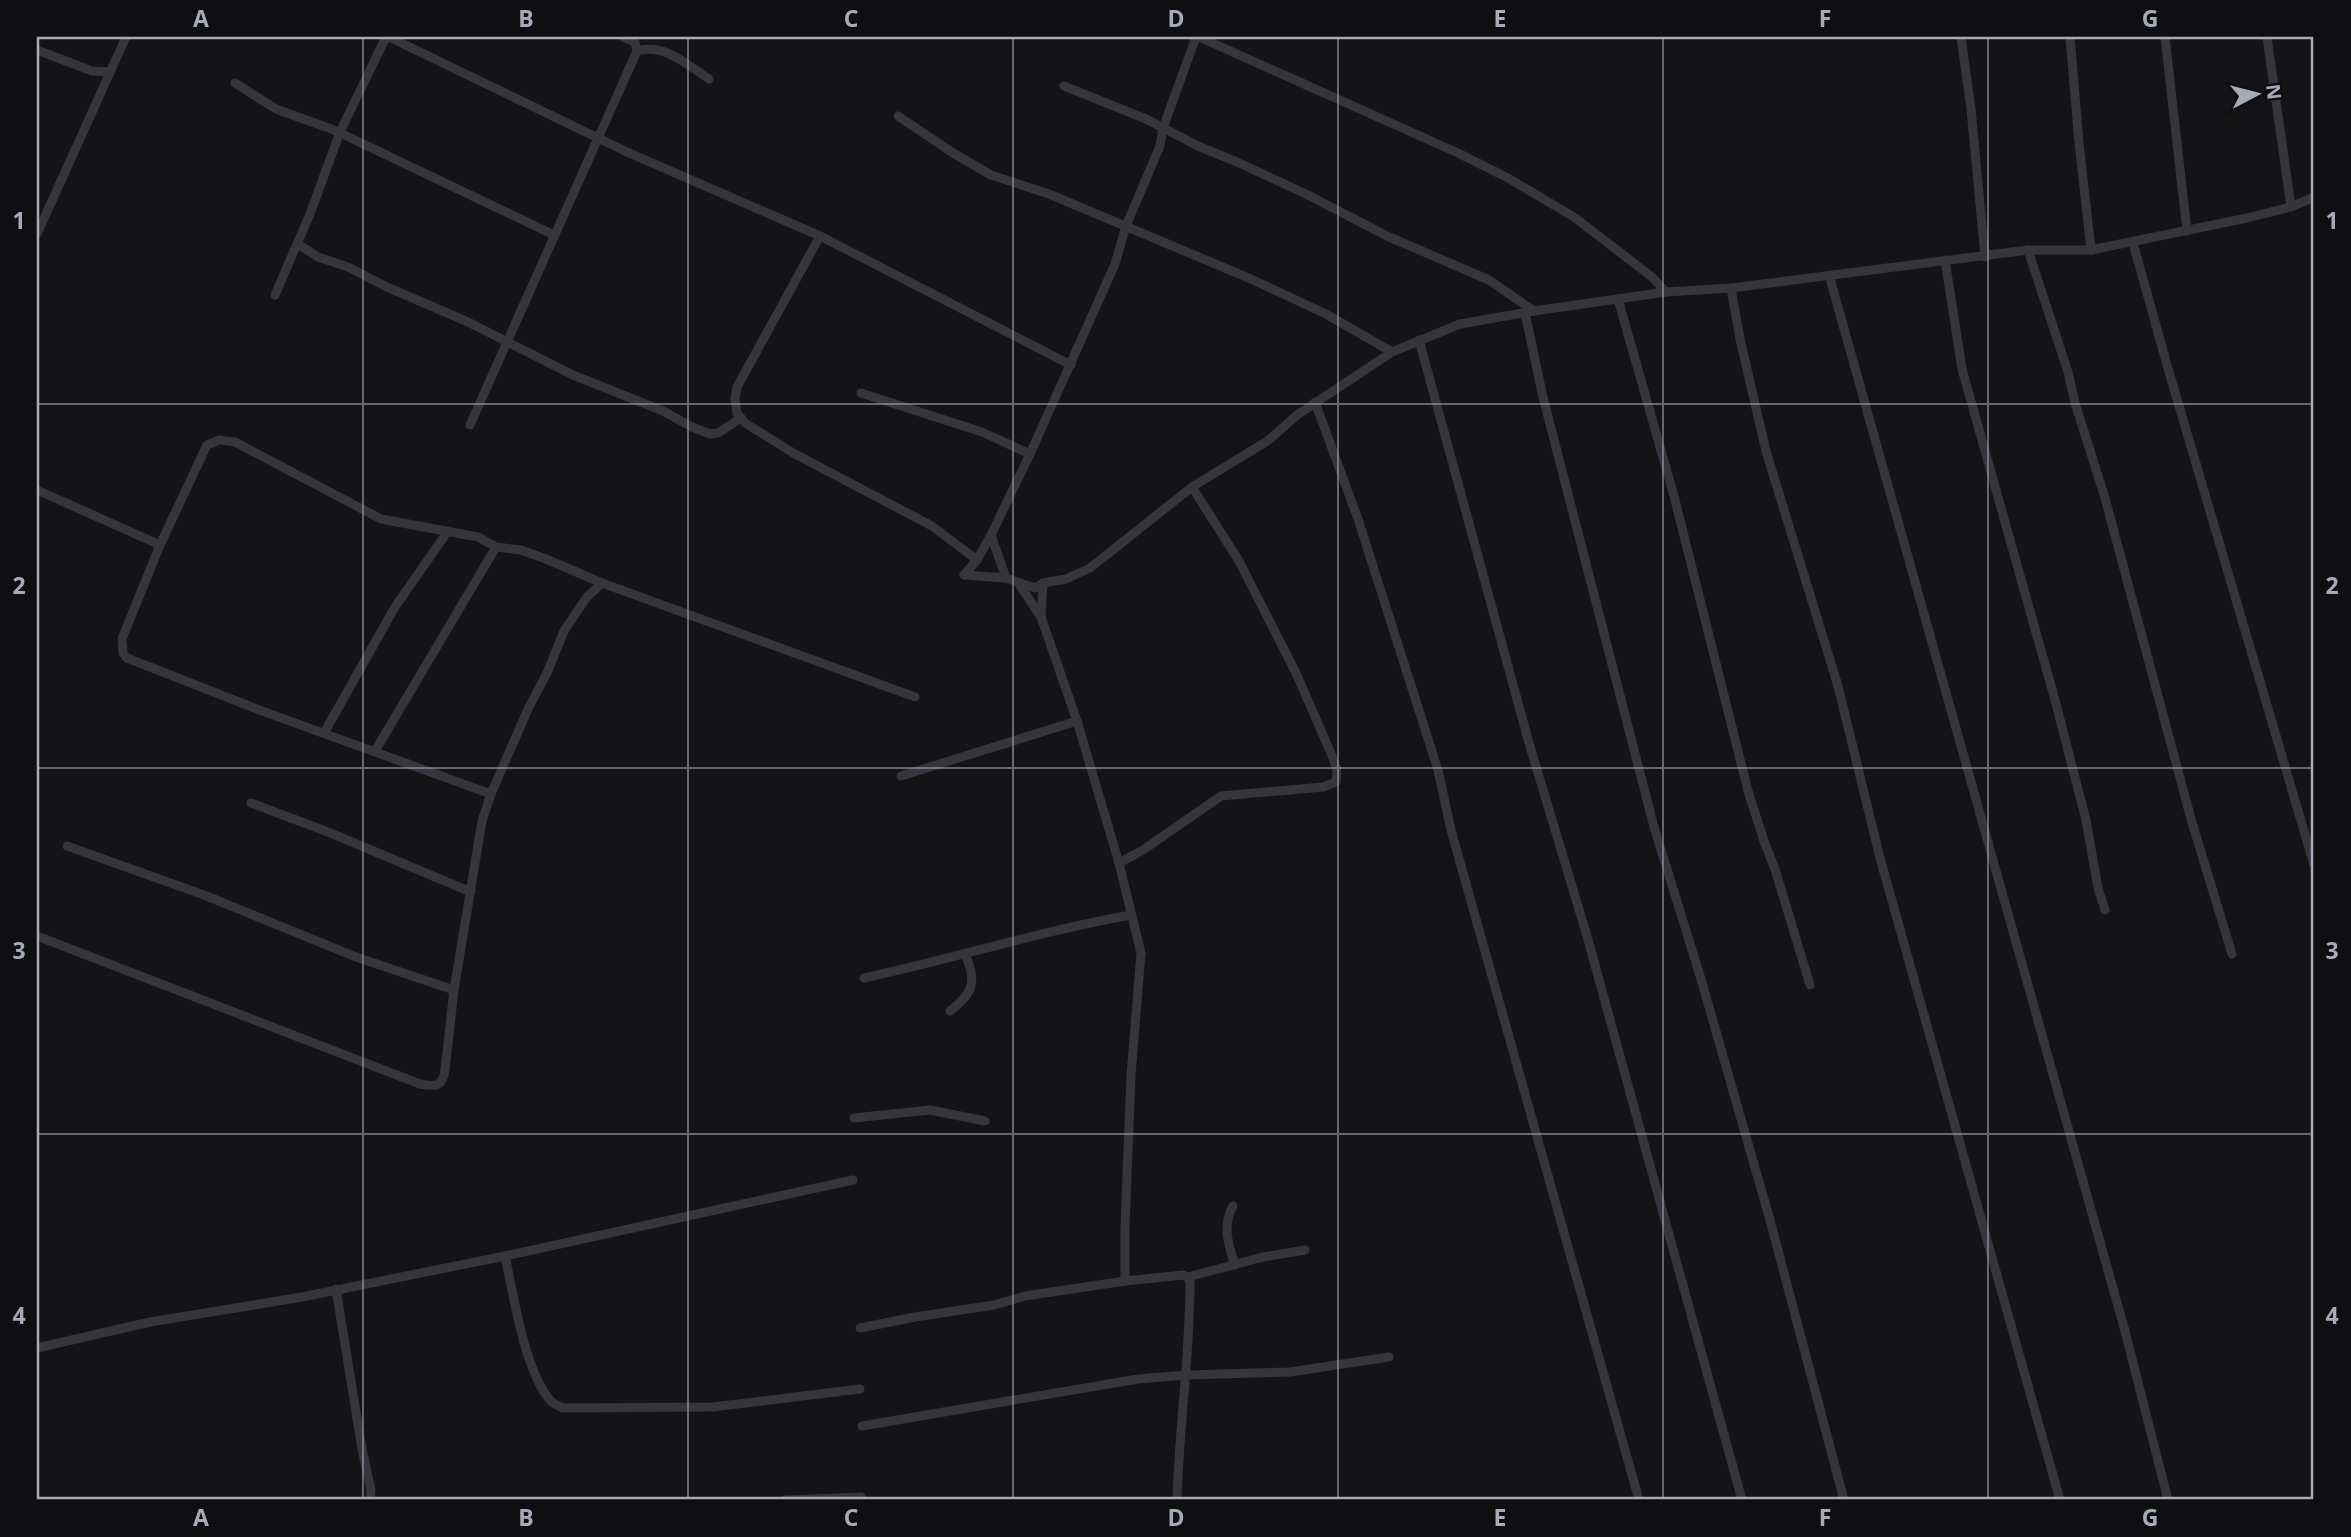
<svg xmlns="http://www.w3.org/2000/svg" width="2351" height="1537" font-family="'Open Sans',sans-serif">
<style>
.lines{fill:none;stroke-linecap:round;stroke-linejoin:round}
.street{stroke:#35363c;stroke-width:9}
.grid{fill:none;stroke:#a6abb7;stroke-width:2;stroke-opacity:0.55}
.neatline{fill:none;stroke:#a6abb7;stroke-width:2.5}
.grid-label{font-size:23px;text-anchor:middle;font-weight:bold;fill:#a6abb7}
</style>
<rect width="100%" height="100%" fill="#141416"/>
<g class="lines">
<g class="street">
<path d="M389 37 627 152 820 236 1071 365"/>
<path d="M1199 37 1458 153 1508 178 1574 217 1652 277 1666 292"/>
<path d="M1961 37 1971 109 1985 257"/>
<path d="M2070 37 2079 143 2091 250"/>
<path d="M2165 37 2187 231"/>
<path d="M2267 37 2291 207"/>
<path d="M37 50 92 71 110 72"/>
<path d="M637 51C665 43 687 65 709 79"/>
<path d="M235 83 276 109 334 130 554 235"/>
<path d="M1064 86 1146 119 1198 146 1237 162 1308 195 1387 236 1489 280 1534 311"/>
<path d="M898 116 953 153 991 175 1049 194 1251 279 1326 314 1392 352"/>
<path d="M37 234 126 37"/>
<path d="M820 236 737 387 735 399 737 413 745 423 795 454 932 526 977 560"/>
<path d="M2133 243 2167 365 2314 865"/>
<path d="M298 244 318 257 348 267 387 287 468 322 573 375 663 411 692 427 710 434 718 433 741 418"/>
<path d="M2028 250 2068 372 2075 403 2105 498 2191 819 2232 954"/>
<path d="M1945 260 1962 369 2055 700 2086 820 2098 888 2105 910"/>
<path d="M1829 275 2125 1331 2168 1500"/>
<path d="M1731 288 1740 339 1766 451 1838 686 1880 858 2060 1500"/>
<path d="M275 295 310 214 340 132 386 37"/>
<path d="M1618 299 1674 496 1748 791 1764 841 1775 869 1810 985"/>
<path d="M1525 313 1543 397 1654 827 1701 979 1770 1220 1844 1500"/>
<path d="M1419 340 1529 743 1587 936 1742 1500"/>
<path d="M861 393 982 432 1030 454"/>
<path d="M1315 402 1358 519 1438 770 1451 830 1639 1500"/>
<path d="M470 425 637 51 635 42 623 37"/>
<path d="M37 490 160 545 207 445 219 440 235 442 381 519 478 537 496 547 521 550 546 559 602 583 915 697"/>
<path d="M991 535 1006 578"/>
<path d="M160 545 122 639 123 653 127 658 262 711 491 794"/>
<path d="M964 575 1006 578 1035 588 1043 583 1066 579 1090 568 1192 487 1269 440 1297 415 1392 352 1460 324 1534 311 1666 292 1731 288 2028 250H2091L2247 218 2291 207 2314 197"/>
<path d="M964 575 977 560 991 535 1030 454 1115 264 1126 226 1160 146 1163 128 1196 37"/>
<path d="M1041 617 1043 583"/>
<path d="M324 733 395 607 448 531"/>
<path d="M375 751 496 547"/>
<path d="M901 776 1077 721"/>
<path d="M251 803 328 832 471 892"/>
<path d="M67 846 204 895 356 957 454 990"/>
<path d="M1119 863 1143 850 1221 796 1323 787 1336 782 1337 771 1333 758 1296 673 1239 561 1192 487"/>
<path d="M37 936 420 1084C435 1087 443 1087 445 1070L454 990 482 821 491 794 528 709 547 673 564 631 587 597 602 583"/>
<path d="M864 978C953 959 1040 931 1131 915"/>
<path d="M950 1011C974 993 977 981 965 954"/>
<path d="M854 1118 930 1110 985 1121"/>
<path d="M1233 1206C1222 1225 1228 1244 1235 1265"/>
<path d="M505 1256C514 1297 524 1367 549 1399 552 1403 558 1406 563 1408L713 1407 860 1389"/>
<path d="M1188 1277 1263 1257 1305 1250"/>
<path d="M1125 1281 1183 1275 1188 1277 1190 1283C1190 1355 1179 1427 1177 1500"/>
<path d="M336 1289 362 1449 371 1490 370 1500"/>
<path d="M860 1328 915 1317 994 1305 1025 1296 1125 1281V1226L1131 1075 1141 953 1119 863 1077 721 1041 617 1019 584"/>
<path d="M37 1348 150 1322 302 1297 505 1256 853 1180"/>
<path d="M862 1426 1138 1379 1187 1375 1290 1372 1389 1357"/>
<path d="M785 1500 861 1497"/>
</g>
</g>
<path class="grid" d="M363 37V1500M688 37V1500M1013 37V1500M1338 37V1500M1663 37V1500M1988 37V1500M37 404H2314M37 768H2314M37 1134H2314"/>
<rect width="2351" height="1537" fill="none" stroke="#0f0f11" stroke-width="77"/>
<g transform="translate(2257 94) rotate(83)" stroke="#0f0f11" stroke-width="5" paint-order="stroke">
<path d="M0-5L12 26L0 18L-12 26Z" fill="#a6abb7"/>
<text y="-10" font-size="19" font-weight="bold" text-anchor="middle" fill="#a6abb7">N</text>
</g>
<rect x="38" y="38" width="2274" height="1460" class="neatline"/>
<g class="grid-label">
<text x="201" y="27">A</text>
<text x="526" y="27">B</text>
<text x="851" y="27">C</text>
<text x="1176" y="27">D</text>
<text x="1500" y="27">E</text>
<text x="1825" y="27">F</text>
<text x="2150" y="27">G</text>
<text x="19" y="229">1</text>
<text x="2332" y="229">1</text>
<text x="19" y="594">2</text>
<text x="2332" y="594">2</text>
<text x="19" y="959">3</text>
<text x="2332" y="959">3</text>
<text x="19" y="1324">4</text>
<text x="2332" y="1324">4</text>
<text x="201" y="1526">A</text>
<text x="526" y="1526">B</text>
<text x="851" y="1526">C</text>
<text x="1176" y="1526">D</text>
<text x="1500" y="1526">E</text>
<text x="1825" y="1526">F</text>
<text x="2150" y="1526">G</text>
</g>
</svg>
